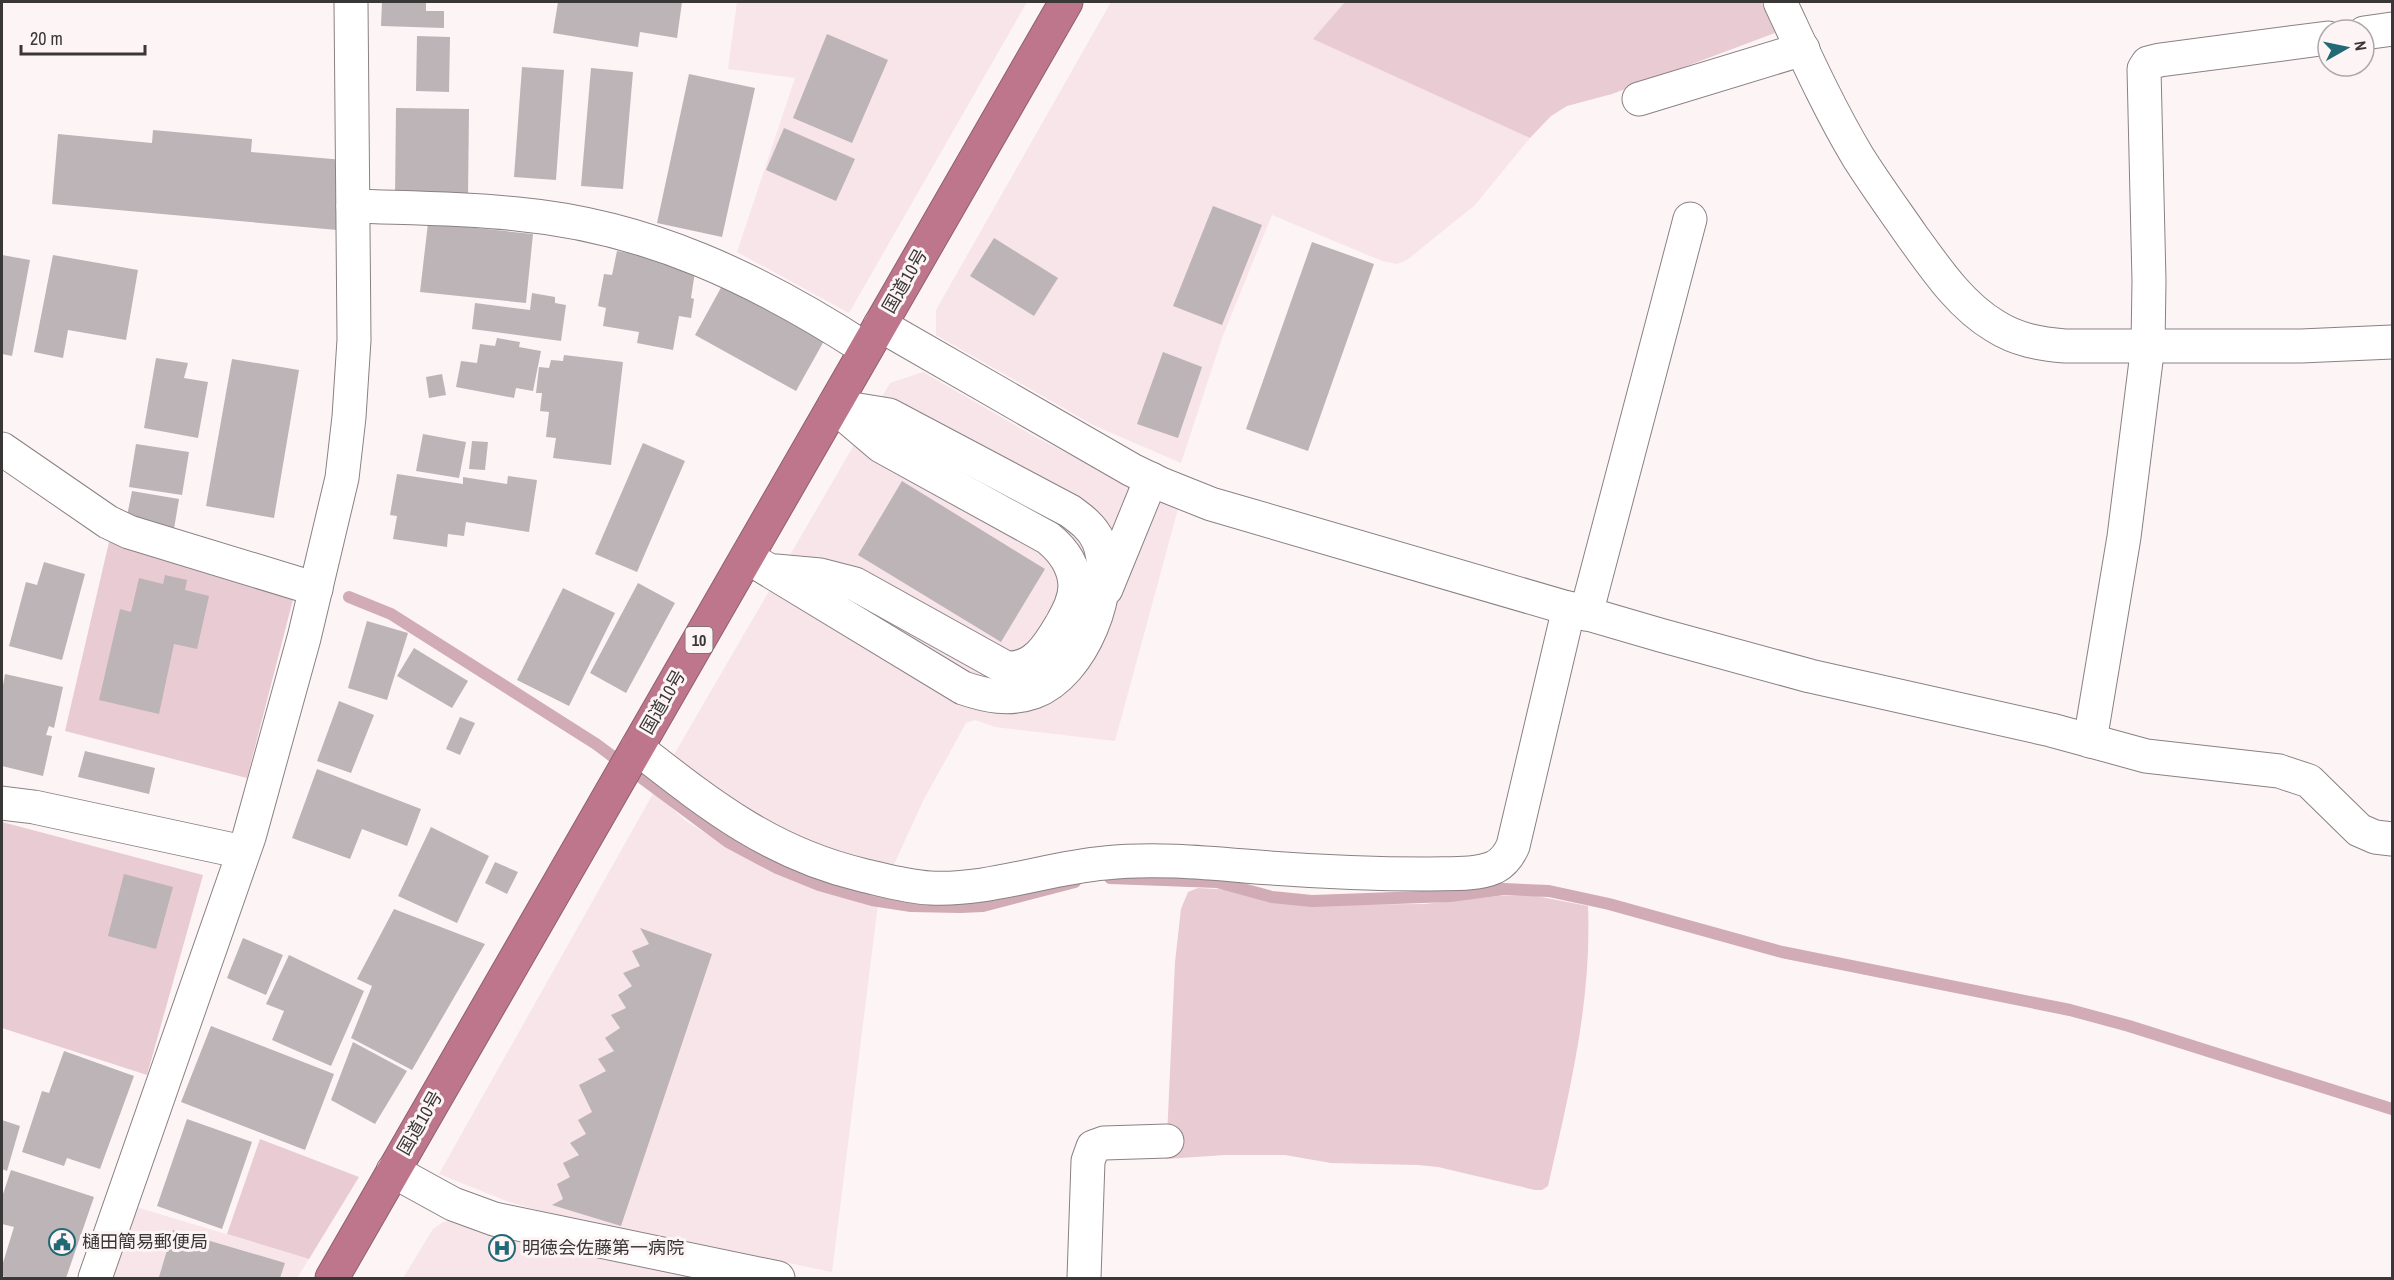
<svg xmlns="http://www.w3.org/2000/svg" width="2394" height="1280" font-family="'Archivo Narrow','Noto Sans JP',sans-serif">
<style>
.built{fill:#f7e5e9}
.green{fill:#e9cbd3}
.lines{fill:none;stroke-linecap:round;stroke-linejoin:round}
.stream{stroke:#d1abb6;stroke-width:12}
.building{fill:#bdb4b7}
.minor-casing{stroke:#8a8184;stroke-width:35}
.highway-casing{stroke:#8f606e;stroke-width:35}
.minor{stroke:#fff;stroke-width:33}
.highway{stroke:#bd768c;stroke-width:33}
.labels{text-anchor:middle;stroke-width:6;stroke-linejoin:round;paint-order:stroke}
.shield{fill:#fdf4f6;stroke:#747070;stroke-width:1.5}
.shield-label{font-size:16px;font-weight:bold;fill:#3a3737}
.street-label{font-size:18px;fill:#3a3737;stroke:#fdf4f6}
.poi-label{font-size:18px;fill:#3a3737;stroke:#fdf4f6;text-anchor:start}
</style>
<rect width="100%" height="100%" fill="#fdf4f6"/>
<g class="built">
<path d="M737 2H1027L849 313 737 252 795 78 728 69Z"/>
<path d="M1111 2H1345L1314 39 1530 138 1475 205 1407 260 1397 264 1382 261 1272 215 1222 338 1181 463 1093 425 936 335V310Z"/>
<path d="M923 372 1039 439 1178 509 1115 741 995 727 975 720 966 723 923 801 891 871 789 841 672 758 890 383Z"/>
<path d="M654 792 686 821 739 854 802 884 843 897 878 904 832 1272 552 1214 509 1202 439 1174Z"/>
<path d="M136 1207 309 1259 297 1278H112Z"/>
<path d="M456 1220 715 1278H403L433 1229 443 1222Z"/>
</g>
<g class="green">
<path d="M1345 2H1761L1775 33 1612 94 1567 106 1551 116 1530 138 1313 39Z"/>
<path d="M109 542 121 546 297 584 247 778 65 731Z"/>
<path d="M2 822 203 875 147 1075 2 1028Z"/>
<path d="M1198 888 1235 890 1263 899 1294 905 1424 904 1498 896 1531 895 1588 906C1592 1002 1569 1094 1548 1186L1542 1190H1535L1438 1167 1418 1165 1331 1163 1285 1155H1225L1166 1159 1175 962 1181 909 1188 892Z"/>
<path d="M260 1139 359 1177 309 1259 227 1234Z"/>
</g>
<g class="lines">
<g class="stream">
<path d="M349 597 391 614 596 744 728 842 777 868 819 885 872 900 911 906 960 907 983 906 1075 882"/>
<path d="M1110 878 1217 882 1272 897 1312 901 1450 896 1504 889 1549 891 1609 904 1782 952 2070 1010 2129 1026 2392 1109"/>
</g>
</g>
<g class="building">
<path d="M382 2H426V11H444V28L381 26Z"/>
<path d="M558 2H682L677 38 640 32 638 47 553 33Z"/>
<path d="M827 34 888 60 852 143 793 118Z"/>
<path d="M417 36 450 37 449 92 416 91Z"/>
<path d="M522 67 564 70 556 180 514 177Z"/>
<path d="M591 68 633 72 623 189 581 186Z"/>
<path d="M689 74 755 88 722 237 657 223Z"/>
<path d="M396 108 469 109 468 198 395 197Z"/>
<path d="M784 128 855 159 836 201 766 170Z"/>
<path d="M153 130 252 139 251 152 344 160 337 230 52 204 58 134 152 143Z"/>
<path d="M1213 206 1262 225 1222 325 1173 306Z"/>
<path d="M428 223 533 234 526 303 420 292Z"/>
<path d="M994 238 1058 278 1034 316 970 276Z"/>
<path d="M1312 242 1374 264 1308 451 1246 429Z"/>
<path d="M617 251 696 265 691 298 694 299 691 318 679 316 673 350 637 343 639 332 603 326 606 308 598 306 604 274 612 275Z"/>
<path d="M2 255 30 260 12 356 2 354Z"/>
<path d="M53 255 138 270 126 340 68 330 63 358 34 352Z"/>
<path d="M723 284 824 341 796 391 695 335Z"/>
<path d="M532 293 555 297V303L566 305 561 341 472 329 475 303 530 310Z"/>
<path d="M497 338 520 342 519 347 541 351 533 391 516 388 514 398 456 387 461 361 477 363 480 344 495 346Z"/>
<path d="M1163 352 1202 367 1178 438 1137 424Z"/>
<path d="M564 355 623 362 611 465 553 458 556 438 546 437 549 412 540 411 542 393H536L539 367 549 368 551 360 563 361Z"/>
<path d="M156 358 188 363 184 378 208 382 198 438 144 428Z"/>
<path d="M232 359 299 370 274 518 206 506Z"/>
<path d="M442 374 446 395 429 398 426 377Z"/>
<path d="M423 434 466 442 459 478 416 471Z"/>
<path d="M472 441 488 442 485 470 469 469Z"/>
<path d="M643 443 685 461 637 572 595 554Z"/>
<path d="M136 444 189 452 182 495 129 487Z"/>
<path d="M397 474 463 484V477L507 484 508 476 537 480 529 532 466 522 464 536 448 534 447 547 393 539 397 516 390 515Z"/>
<path d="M902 481 1045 569 1001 642 858 555Z"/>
<path d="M132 491 179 499 174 529 126 521Z"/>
<path d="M44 562 85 574 62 660 9 646 26 582 37 585Z"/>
<path d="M165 575 187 580 185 590 209 596 197 649 174 644 159 714 99 700 120 609 131 612 139 578 163 584Z"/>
<path d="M638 583 675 603 626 693 590 673Z"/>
<path d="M563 588 615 613 569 706 517 680Z"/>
<path d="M367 621 408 633 387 700 348 688Z"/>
<path d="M414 648 468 681 452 708 397 676Z"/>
<path d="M5 674 63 687 54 728 49 726 46 735 52 736 43 776 2 766V691Z"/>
<path d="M339 701 374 715 351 773 317 761Z"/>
<path d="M460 717 475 723 460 755 446 749Z"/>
<path d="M85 751 155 768 149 794 78 777Z"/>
<path d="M317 769 421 809 407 846 362 829 350 859 292 838Z"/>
<path d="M431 827 489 856 457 923 398 896Z"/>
<path d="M495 862 518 872 507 894 485 883Z"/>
<path d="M124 874 173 887 156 949 108 936Z"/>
<path d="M394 909 485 944 412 1070 351 1038 372 986 357 979Z"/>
<path d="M640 928 712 954 621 1226 552 1205 563 1199 557 1184 570 1177 563 1163 579 1155 570 1143 586 1134 578 1120 592 1112 579 1085 606 1071 598 1059 614 1051 605 1038 620 1028 611 1015 626 1008 618 995 632 986 623 973 640 966 632 951 649 944Z"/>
<path d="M243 938 283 955 266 995 227 978Z"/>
<path d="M289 955 364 991 331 1066 272 1040 284 1011 266 1004Z"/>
<path d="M211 1026 334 1074 305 1150 181 1102Z"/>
<path d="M353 1042 407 1071 375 1124 331 1100Z"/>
<path d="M64 1051 134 1076 100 1169 67 1158 64 1166 22 1152 42 1091 49 1093Z"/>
<path d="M187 1119 252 1142 222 1229 157 1206Z"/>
<path d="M2 1120 20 1126 7 1171 2 1169Z"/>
<path d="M11 1170 94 1197 66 1278H8L2 1276V1266L14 1227 2 1224V1197Z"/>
<path d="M173 1230 285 1263 280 1278 159 1277Z"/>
</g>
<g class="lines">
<defs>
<g id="minor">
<path d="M1780 2C1804 53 1828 107 1858 157 1875 184 1894 210 1912 236 1936 269 1960 305 1995 326 2017 340 2040 344 2065 346H2301L2392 342"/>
<path d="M2364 33 2392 29"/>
<path d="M1639 99 1803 49"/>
<path d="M353 206C407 208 463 208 517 214 648 226 758 279 866 349"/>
<path d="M880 325 1132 470 1161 484 1211 504 1660 635 1810 676 2051 730 2146 756 2279 771 2309 781 2359 830 2375 837 2392 839"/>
<path d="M2 449 108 522 129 532 316 589"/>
<path d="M747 557 963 688C987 696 1009 701 1034 692 1082 675 1118 587 1098 540 1092 527 1081 519 1070 511L889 415 834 406"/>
<path d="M776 571 820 575 855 584 1006 668C1034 670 1048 647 1061 625 1068 612 1075 600 1075 585 1074 565 1063 550 1048 538L881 446 834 406"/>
<path d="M1106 589 1151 479"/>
<path d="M1586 614 1690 219"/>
<path d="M2090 741 2124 537 2148 345 2149 281 2144 69 2148 63 2160 60 2328 38"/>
<path d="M637 748C710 805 770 853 862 875 884 880 907 887 930 888 989 891 1047 868 1105 863 1151 858 1199 862 1245 866 1306 871 1364 874 1426 874 1447 873 1475 876 1495 867 1504 862 1509 855 1513 846L1569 608"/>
<path d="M2 803 34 807 243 852"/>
<path d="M393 1171 453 1204 494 1219 778 1278"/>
<path d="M95 1278 249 837 304 638 342 478 349 417 354 340 351 2"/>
<path d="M1084 1278 1088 1161 1093 1147 1104 1143 1167 1141"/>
</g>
<path id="highway" d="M332 1278 1066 2"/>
</defs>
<use href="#minor" class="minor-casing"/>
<use href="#highway" class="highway-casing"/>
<use href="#minor" class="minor"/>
<use href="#highway" class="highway"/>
</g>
<defs>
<symbol id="civic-ring" viewBox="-11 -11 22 22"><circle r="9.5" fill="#fdf4f6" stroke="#216a75" stroke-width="1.5"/><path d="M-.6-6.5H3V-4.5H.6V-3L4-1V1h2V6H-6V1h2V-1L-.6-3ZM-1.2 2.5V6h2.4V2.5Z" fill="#216a75"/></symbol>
<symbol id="hospital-ring" viewBox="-11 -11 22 22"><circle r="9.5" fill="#fdf4f6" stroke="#216a75" stroke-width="1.5"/><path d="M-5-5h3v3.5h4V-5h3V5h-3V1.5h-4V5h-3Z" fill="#216a75"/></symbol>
</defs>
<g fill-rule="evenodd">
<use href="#civic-ring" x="47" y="1227" width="30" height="30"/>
<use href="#hospital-ring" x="487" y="1233" width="30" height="30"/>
</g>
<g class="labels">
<rect class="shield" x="685.5" y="627" width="27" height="26" rx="4.5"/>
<g class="shield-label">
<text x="699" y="646">10</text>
</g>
<g class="street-label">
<text transform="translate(905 281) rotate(-60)" y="6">国道10号</text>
<text transform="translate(663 702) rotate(-60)" y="6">国道10号</text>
<text transform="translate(420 1123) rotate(-60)" y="6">国道10号</text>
</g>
<g class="poi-label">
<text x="82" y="1248">樋田簡易郵便局</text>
<text x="522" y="1254">明徳会佐藤第一病院</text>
</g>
</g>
<rect width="2394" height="1280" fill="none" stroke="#3a3737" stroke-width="6"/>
<g transform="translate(2346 48) rotate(81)"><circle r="28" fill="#fdf4f6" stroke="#afa8aa" stroke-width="1.5"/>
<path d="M0-4.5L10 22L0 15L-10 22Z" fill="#216a75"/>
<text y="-9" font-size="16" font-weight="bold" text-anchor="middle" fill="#3a3737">N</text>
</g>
<path d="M21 45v9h124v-9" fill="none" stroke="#3a3737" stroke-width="3"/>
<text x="30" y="45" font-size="18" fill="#3a3737" stroke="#fdf4f6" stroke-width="4.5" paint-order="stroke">20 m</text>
</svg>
